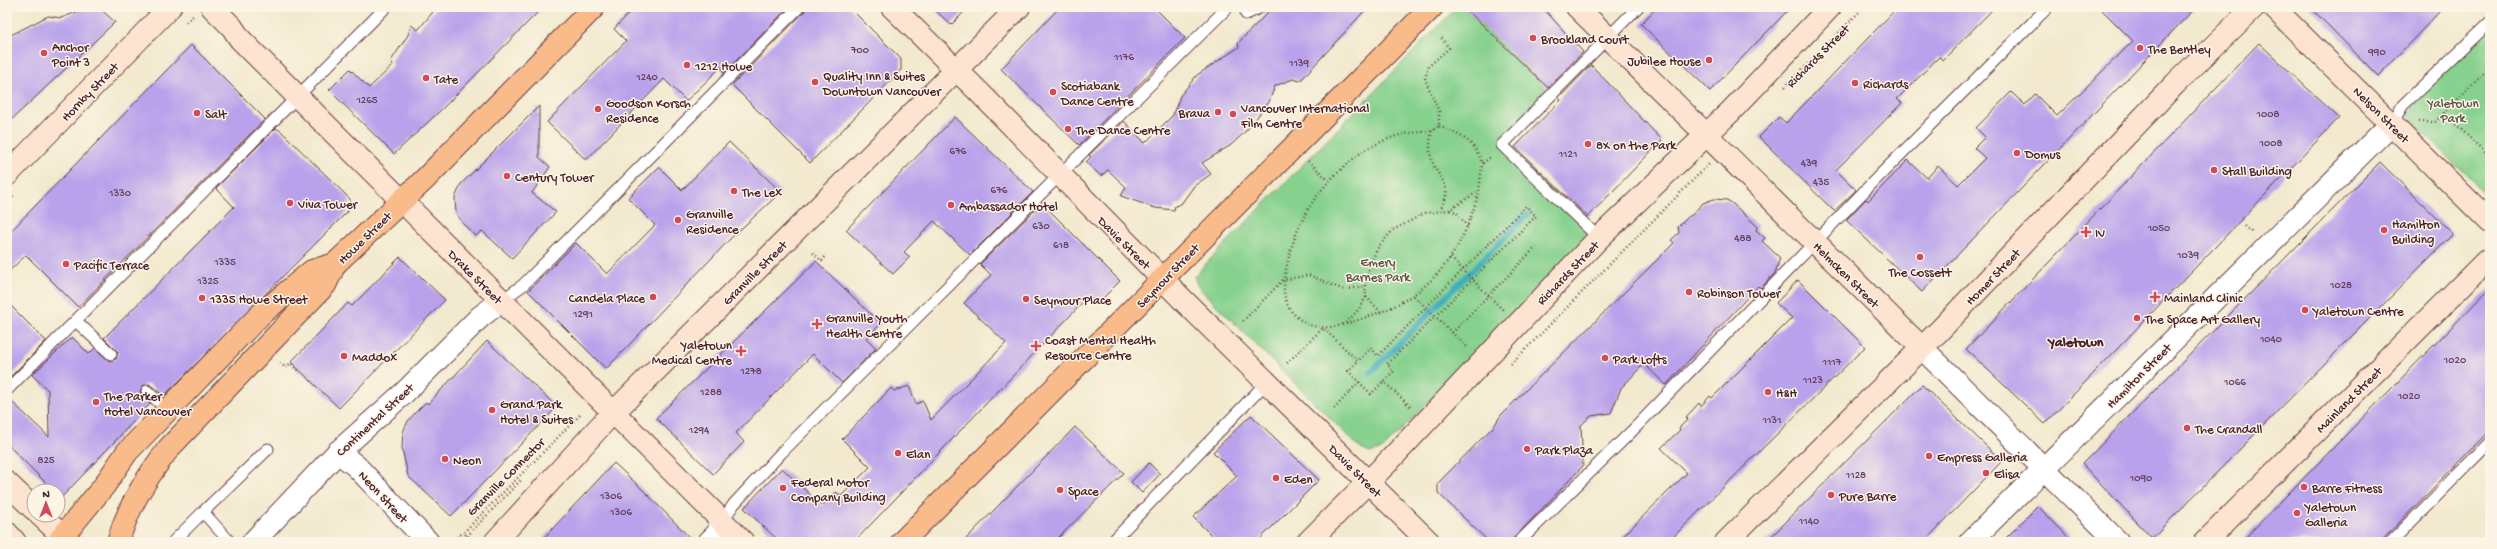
<svg xmlns="http://www.w3.org/2000/svg" width="2497" height="549" font-family="'Gochi Hand',sans-serif">
<style>
.green{fill:#87d18e;stroke:#68785c}
.lines{fill:none;stroke-linecap:round;stroke-linejoin:round}
.stream{stroke:#3faeba;stroke-width:6}
.building{fill:#b9a2eb}
.lane-casing{stroke:#633d43;stroke-width:13}
.street-casing{stroke:#633d43;stroke-width:24}
.secondary-casing{stroke:#633d43;stroke-width:24}
.highway-casing{stroke:#633d43;stroke-width:24}
.path{stroke:#633d43;stroke-width:2.5;stroke-dasharray:1 3;stroke-linecap:butt}
.lane{stroke:#fff;stroke-width:11}
.street{stroke:#fff;stroke-width:22}
.secondary{stroke:#fde4d1;stroke-width:22}
.highway{stroke:#fabb8b;stroke-width:22}
.poi-dot{fill:#d1495b;stroke:#fcf5e5;stroke-width:1.5}
.labels{text-anchor:middle;stroke-width:3;stroke-linejoin:round;paint-order:stroke}
.number-label{font-size:11px;fill:#66405b}
.poi-label{font-size:13px;fill:#4a1f2b;stroke:#fcf5e5;text-anchor:start}
.street-label{font-size:13px;fill:#4a1f2b;stroke:#fcf5e5}
.park-label{font-size:13px;fill:#5c5449;stroke:#fcf5e5}
.neighbourhood-label{font-size:14px;font-weight:bold;fill:#4a1f2b;stroke:#fcf5e5}
</style>
<rect width="100%" height="100%" fill="#fcf5e5"/>
<filter id="ink" filterUnits="userSpaceOnUse"><feTurbulence type="fractalNoise" baseFrequency=".025" numOctaves="2"/><feDisplacementMap in="SourceGraphic" scale="8" xChannelSelector="R" yChannelSelector="G"/><feConvolveMatrix kernelMatrix="1 2 1 2 8 2 1 2 1" color-interpolation-filters="sRGB"/></filter>
<filter id="wash" filterUnits="userSpaceOnUse"><feTurbulence type="fractalNoise" baseFrequency=".012" numOctaves="4" result="noise"/><feDisplacementMap in="SourceGraphic" scale="16" xChannelSelector="R" yChannelSelector="G"/><feGaussianBlur stdDeviation="0.9" result="paint"/><feColorMatrix in="noise" values="0 0 0 0 0 0 0 0 0 0 0 0 0 0 0 0 0 1.4 0 .05"/><feComposite in="paint" operator="in"/></filter>
<g filter="url(#wash)">
<rect width="100%" height="100%" fill="#f2e9ce"/>
<g class="green">
<path d="M1457 7H1463L1552 94 1502 145 1593 232 1383 449 1370 453 1361 449 1198 287 1194 276Z"/>
<path d="M2490 22V199L2408 116 2412 108 2406 102Z"/>
</g>
<g class="lines">
<path class="stream" d="M1371 372 1527 215"/>
</g>
<g id="blocks">
<g class="building">
<path d="M90 7H98L115 22 7 124V37L48 16 61 18Z"/>
<path d="M437 7H543L442 109 394 154 329 90 350 69 369 88 393 65 391 61 408 35 411 25 418 30Z"/>
<path d="M635 7H789L724 73 721 67 686 101 664 79 586 160 547 122 626 41 614 29Z"/>
<path d="M806 7H849L901 59V70L810 163 732 85 804 12Z"/>
<path d="M932 7H969L951 25Z"/>
<path d="M1060 7H1154L1185 38 1079 145 1001 69Z"/>
<path d="M1273 7H1368L1300 81 1293 79 1275 86 1269 102 1246 131 1231 145 1202 163 1211 174 1194 186 1181 204 1175 206 1174 210 1155 208 1121 196 1126 187 1108 170 1101 176 1086 162 1091 157 1089 155 1124 121 1145 143 1173 115 1180 96 1197 75 1239 47 1238 43Z"/>
<path d="M1464 7H1542L1583 52 1548 88Z"/>
<path d="M1657 7H1791L1710 91 1641 24Z"/>
<path d="M1898 7H1995L1943 60 1939 57 1897 99 1902 103 1836 170 1856 190 1834 211 1759 137 1779 117 1786 123Z"/>
<path d="M2099 7H2196L1922 292 1846 220 1866 199 1868 201 1908 160 1927 178 1938 166 1958 185 1985 158 1974 148 1985 137 1976 128 2011 92 2025 105 2035 94 2057 116 2133 41Z"/>
<path d="M2310 7H2444L2378 76Z"/>
<path d="M2259 43 2339 118 2045 424 1966 349Z"/>
<path d="M191 45 265 119 78 307 26 255 7 273V235Z"/>
<path d="M1591 65 1662 140 1588 217 1515 147 1561 100 1559 98Z"/>
<path d="M539 106V157L550 167 532 193 556 212 512 258 482 231 476 236 463 224 456 213 455 198 461 184Z"/>
<path d="M955 117 1033 192 970 255 934 221 904 252 910 257 893 274 846 230Z"/>
<path d="M276 128 282 132 350 199 348 211 164 396 149 384 142 386 140 393 150 404 61 498 58 491H54L7 444V397L49 437 48 390 32 375 72 337 89 354 95 348 109 361 116 359 118 352 104 338 234 207 216 188Z"/>
<path d="M729 142 781 192 730 239 606 369 528 291 576 243 607 274 655 225 628 198 659 167 682 190Z"/>
<path d="M2380 162 2453 234 2152 538 2082 464Z"/>
<path d="M1714 199 1727 200 1733 204 1757 226 1756 230 1765 238 1762 241 1780 258 1775 273 1761 288 1758 286 1666 385 1644 364 1621 388 1611 413 1591 416 1581 425 1583 466 1510 542H1489L1438 493V483L1494 426 1501 415 1674 243 1671 240 1679 233 1678 227 1689 216H1691L1703 203Z"/>
<path d="M1042 203 1120 281 1097 304 1089 296 854 542H780L744 508 782 468 822 506 836 492 841 496 870 467 842 439 891 388 894 391 909 386 916 404 923 401 931 420 1006 343 964 303 991 275 980 264Z"/>
<path d="M400 257 445 300 339 408 291 362 348 303 352 306Z"/>
<path d="M816 261 881 324 866 338 876 348 842 383 813 354 736 433 744 442 713 474 656 418Z"/>
<path d="M1798 280 1865 347 1668 542H1617L1687 473 1661 448 1680 430 1679 428 1688 419 1686 417 1699 403 1701 406 1710 396 1712 398 1792 318 1776 303Z"/>
<path d="M2490 288V430L2388 534 2380 542H2241Z"/>
<path d="M7 302 46 341 7 380Z"/>
<path d="M487 341 557 407 451 516 408 476 402 448 403 432 408 421 414 414 426 402 428 404Z"/>
<path d="M1922 385 2002 461 1924 542H1766Z"/>
<path d="M1251 415 1319 480 1257 542H1218L1193 517 1237 476 1213 452Z"/>
<path d="M1075 427 1124 473 1054 542H963Z"/>
<path d="M614 463 643 490 694 542H540Z"/>
<path d="M1149 463 1160 474 1142 493 1131 482Z"/>
<path d="M2038 506 2073 542H2002Z"/>
</g>
</g>
</g>
<g filter="url(#ink)">
<use href="#blocks" fill-opacity="0" stroke="#633d43" stroke-width="1"/>
<g class="lines">
<defs>
<g id="lane">
<path d="M1246 14 1259 8"/>
<path d="M2392 123 2403 105 2490 22"/>
<path d="M1599 238 1502 145 1638 7"/>
<path d="M501 301 523 285 799 7"/>
<path d="M76 321 111 354"/>
<path d="M7 390 386 7"/>
<path d="M147 391 167 410"/>
<path d="M203 512 268 449"/>
<path d="M722 521 734 504 781 453 1228 7"/>
<path d="M173 542 203 512 230 542"/>
<path d="M1112 542 1267 382"/>
<path d="M1519 542 1632 431 1879 176 2048 7"/>
<path d="M2391 542 2490 442"/>
</g>
<g id="street">
<path d="M1922 348 2118 542"/>
<path d="M338 452 356 466 428 542"/>
<path d="M253 542 338 452 404 393 480 317 501 301"/>
<path d="M709 542 718 533 722 521"/>
<path d="M1970 542 2392 123"/>
</g>
<g id="secondary">
<path d="M212 7 232 27 240 39 743 542"/>
<path d="M892 7 975 88 1185 302 1429 542"/>
<path d="M1577 7 1922 348"/>
<path d="M2273 7 2490 222"/>
<path d="M7 175 170 7"/>
<path d="M7 483 34 509"/>
<path d="M40 515 69 542"/>
<path d="M7 533 15 542"/>
<path d="M495 542 604 422 1019 7"/>
<path d="M1308 542 1388 462 1599 238 1730 112 1830 7"/>
<path d="M1726 542 1940 330 2176 83 2254 7"/>
<path d="M2205 542 2487 260"/>
</g>
<g id="highway">
<path d="M58 542 104 486 127 452 261 314 312 271 335 264"/>
<path d="M118 542C128 506 147 477 169 448L325 285 335 264 424 180 594 7"/>
<path d="M902 542 1432 7"/>
</g>
</defs>
<use href="#lane" class="lane-casing"/>
<use href="#street" class="street-casing"/>
<use href="#secondary" class="secondary-casing"/>
<use href="#highway" class="highway-casing"/>
<g class="path">
<path d="M186 22 194 15"/>
<path d="M1785 87 1864 7"/>
<path d="M2444 113 2490 157"/>
<path d="M2419 122H2435L2490 67"/>
<path d="M1439 126C1460 135 1475 140 1482 164"/>
<path d="M1432 131C1429 143 1429 156 1435 168 1445 185 1452 189 1440 210"/>
<path d="M1308 161 1328 180"/>
<path d="M2487 186 2490 183"/>
<path d="M7 203 15 195"/>
<path d="M1450 210 1456 212 1468 227"/>
<path d="M2245 226 2253 233"/>
<path d="M813 253 822 261 826 256"/>
<path d="M1451 258 1503 310"/>
<path d="M2179 295 2184 300"/>
<path d="M1414 296 1467 347"/>
<path d="M1366 297 1381 312C1437 289 1464 248 1479 191"/>
<path d="M1381 312C1350 322 1313 342 1290 309 1281 296 1284 279 1287 265 1296 224 1314 192 1346 165 1352 160 1359 154 1365 150 1376 144 1392 136 1405 134 1418 131 1428 134 1439 126V112L1425 79 1428 67 1449 48 1440 36"/>
<path d="M1243 321 1283 280 1309 275 1344 290 1365 286"/>
<path d="M1346 323 1359 309 1366 297 1365 286 1371 262 1379 246 1393 230 1425 213 1449 210 1479 191 1482 164 1492 156"/>
<path d="M1452 333 1536 247"/>
<path d="M280 363 286 368 290 363 300 373"/>
<path d="M1287 363 1323 328 1358 361 1348 371 1371 394 1394 371 1387 364 1536 216 1526 206 1378 356 1371 348 1358 361"/>
<path d="M1511 364 1709 164"/>
<path d="M1383 381 1412 408"/>
<path d="M1334 409 1359 382"/>
<path d="M465 534 470 538"/>
<path d="M467 536 521 480"/>
<path d="M451 542 464 532 581 414"/>
</g>
<use href="#lane" class="lane"/>
<use href="#street" class="street"/>
<use href="#secondary" class="secondary"/>
<use href="#highway" class="highway"/>
</g>
</g>
<g class="poi-dot">
<circle cx="1533" cy="38" r="4"/>
<circle cx="2140" cy="48" r="4"/>
<circle cx="44" cy="53" r="4"/>
<circle cx="1709" cy="60" r="4"/>
<circle cx="687" cy="65" r="4"/>
<circle cx="426" cy="78" r="4"/>
<circle cx="815" cy="82" r="4"/>
<circle cx="1855" cy="83" r="4"/>
<circle cx="1053" cy="92" r="4"/>
<circle cx="598" cy="109" r="4"/>
<circle cx="1218" cy="112" r="4"/>
<circle cx="197" cy="113" r="4"/>
<circle cx="1233" cy="114" r="4"/>
<circle cx="1068" cy="129" r="4"/>
<circle cx="1588" cy="144" r="4"/>
<circle cx="2017" cy="153" r="4"/>
<circle cx="2214" cy="170" r="4"/>
<circle cx="507" cy="176" r="4"/>
<circle cx="734" cy="191" r="4"/>
<circle cx="290" cy="203" r="4"/>
<circle cx="951" cy="205" r="4"/>
<circle cx="678" cy="220" r="4"/>
<circle cx="2384" cy="230" r="4"/>
<path d="M2084 226h4v4h4v4h-4v4h-4v-4h-4v-4h4z"/>
<circle cx="1920" cy="257" r="4"/>
<circle cx="66" cy="264" r="4"/>
<circle cx="1689" cy="292" r="4"/>
<circle cx="653" cy="297" r="4"/>
<path d="M2153 291h4v4h4v4h-4v4h-4v-4h-4v-4h4z"/>
<circle cx="202" cy="298" r="4"/>
<circle cx="1026" cy="299" r="4"/>
<circle cx="2305" cy="310" r="4"/>
<circle cx="2137" cy="318" r="4"/>
<path d="M815 318h4v4h4v4h-4v4h-4v-4h-4v-4h4z"/>
<path d="M1034 340h4v4h4v4h-4v4h-4v-4h-4v-4h4z"/>
<path d="M739 345h4v4h4v4h-4v4h-4v-4h-4v-4h4z"/>
<circle cx="344" cy="356" r="4"/>
<circle cx="1605" cy="358" r="4"/>
<circle cx="1768" cy="392" r="4"/>
<circle cx="96" cy="402" r="4"/>
<circle cx="492" cy="410" r="4"/>
<circle cx="2187" cy="428" r="4"/>
<circle cx="1527" cy="449" r="4"/>
<circle cx="898" cy="453" r="4"/>
<circle cx="1929" cy="456" r="4"/>
<circle cx="445" cy="459" r="4"/>
<circle cx="1986" cy="473" r="4"/>
<circle cx="1276" cy="478" r="4"/>
<circle cx="2304" cy="487" r="4"/>
<circle cx="783" cy="488" r="4"/>
<circle cx="1060" cy="490" r="4"/>
<circle cx="1831" cy="495" r="4"/>
<circle cx="2297" cy="513" r="4"/>
</g>
<g class="labels">
<g class="number-label">
<text x="860" y="53">700</text>
<text x="2377" y="55">990</text>
<text x="1124" y="60">1176</text>
<text x="1299" y="66">1139</text>
<text x="647" y="80">1240</text>
<text x="367" y="103">1265</text>
<text x="2268" y="117">1008</text>
<text x="2271" y="146">1008</text>
<text x="958" y="154">676</text>
<text x="1568" y="157">1121</text>
<text x="1809" y="166">439</text>
<text x="1821" y="185">435</text>
<text x="999" y="193">676</text>
<text x="120" y="196">1330</text>
<text x="1041" y="229">630</text>
<text x="2159" y="231">1050</text>
<text x="1743" y="241">488</text>
<text x="1061" y="248">618</text>
<text x="2188" y="258">1039</text>
<text x="225" y="265">1335</text>
<text x="208" y="284">1325</text>
<text x="2341" y="288">1028</text>
<text x="583" y="317">1291</text>
<text x="2271" y="342">1040</text>
<text x="2455" y="363">1020</text>
<text x="1832" y="365">1117</text>
<text x="751" y="374">1278</text>
<text x="1813" y="383">1123</text>
<text x="2235" y="385">1066</text>
<text x="711" y="395">1288</text>
<text x="2409" y="399">1020</text>
<text x="1772" y="423">1131</text>
<text x="699" y="433">1294</text>
<text x="46" y="463">825</text>
<text x="1856" y="478">1128</text>
<text x="2141" y="481">1090</text>
<text x="611" y="499">1306</text>
<text x="621" y="515">1306</text>
<text x="1809" y="524">1140</text>
</g>
<g class="poi-label">
<text x="1541" y="43">Brookland Court</text>
<text x="52" y="51">Anchor<tspan x="52" dy="15">Point 3</tspan></text>
<text x="2148" y="53">The Bentley</text>
<text x="1701" y="65" text-anchor="end">Jubilee House</text>
<text x="695" y="70">1212 Howe</text>
<text x="823" y="80">Quality Inn &amp; Suites<tspan x="823" dy="15">Downtown Vancouver</tspan></text>
<text x="434" y="83">Tate</text>
<text x="1863" y="88">Richards</text>
<text x="1061" y="90">Scotiabank<tspan x="1061" dy="15">Dance Centre</tspan></text>
<text x="606" y="107">Goodson Korsch<tspan x="606" dy="15">Residence</tspan></text>
<text x="1241" y="112">Vancouver International<tspan x="1241" dy="15">Film Centre</tspan></text>
<text x="1210" y="117" text-anchor="end">Brava</text>
<text x="205" y="118">Salt</text>
<text x="1076" y="134">The Dance Centre</text>
<text x="1596" y="149">8X on the Park</text>
<text x="2025" y="158">Domus</text>
<text x="2222" y="175">Stall Building</text>
<text x="515" y="181">Century Tower</text>
<text x="742" y="196">The Lex</text>
<text x="298" y="208">Viva Tower</text>
<text x="959" y="210">Ambassador Hotel</text>
<text x="686" y="218">Granville<tspan x="686" dy="15">Residence</tspan></text>
<text x="2392" y="228">Hamilton<tspan x="2392" dy="15">Building</tspan></text>
<text x="2095" y="237">IV</text>
<text x="74" y="269">Pacific Terrace</text>
<text x="1920" y="276" text-anchor="middle">The Cossett</text>
<text x="1697" y="297">Robinson Tower</text>
<text x="645" y="302" text-anchor="end">Candela Place</text>
<text x="2164" y="302">Mainland Clinic</text>
<text x="210" y="303">1335 Howe Street</text>
<text x="1034" y="304">Seymour Place</text>
<text x="2313" y="315">Yaletown Centre</text>
<text x="826" y="322">Granville Youth<tspan x="826" dy="15">Health Centre</tspan></text>
<text x="2145" y="323">The Space Art Gallery</text>
<text x="1045" y="344">Coast Mental Health<tspan x="1045" dy="15">Resource Centre</tspan></text>
<text x="732" y="349" text-anchor="end">Yaletown<tspan x="732" dy="15">Medical Centre</tspan></text>
<text x="352" y="361">Maddox</text>
<text x="1613" y="363">Park Lofts</text>
<text x="1776" y="397">H&amp;H</text>
<text x="104" y="400">The Parker<tspan x="104" dy="15">Hotel Vancouver</tspan></text>
<text x="500" y="408">Grand Park<tspan x="500" dy="15">Hotel &amp; Suites</tspan></text>
<text x="2195" y="433">The Crandall</text>
<text x="1535" y="454">Park Plaza</text>
<text x="906" y="458">Elan</text>
<text x="1937" y="461">Empress Galleria</text>
<text x="453" y="464">Neon</text>
<text x="1994" y="478">Elisa</text>
<text x="1284" y="483">Eden</text>
<text x="791" y="486">Federal Motor<tspan x="791" dy="15">Company Building</tspan></text>
<text x="2312" y="492">Barre Fitness</text>
<text x="1068" y="495">Space</text>
<text x="1839" y="500">Pure Barre</text>
<text x="2305" y="511">Yaletown<tspan x="2305" dy="15">Galleria</tspan></text>
</g>
<g class="street-label">
<text transform="translate(1817 55) rotate(-45)" y="5">Richards Street</text>
<text transform="translate(89 91) rotate(-46)" y="5">Hornby Street</text>
<text transform="translate(2382 114) rotate(45)" y="5">Nelson Street</text>
<text transform="translate(364 237) rotate(-44)" y="5">Howe Street</text>
<text transform="translate(1125 242) rotate(45)" y="5">Davie Street</text>
<text transform="translate(754 272) rotate(-45)" y="5">Granville Street</text>
<text transform="translate(1567 272) rotate(-46)" y="5">Richards Street</text>
<text transform="translate(1847 274) rotate(45)" y="5">Helmcken Street</text>
<text transform="translate(1167 275) rotate(-46)" y="5">Seymour Street</text>
<text transform="translate(476 276) rotate(45)" y="5">Drake Street</text>
<text transform="translate(1992 276) rotate(-46)" y="5">Homer Street</text>
<text transform="translate(2138 375) rotate(-45)" y="5">Hamilton Street</text>
<text transform="translate(2348 399) rotate(-45)" y="5">Mainland Street</text>
<text transform="translate(374 419) rotate(-43)" y="5">Continental Street</text>
<text transform="translate(1356 470) rotate(45)" y="5">Davie Street</text>
<text transform="translate(505 476) rotate(-45)" y="5">Granville Connector</text>
<text transform="translate(384 496) rotate(47)" y="5">Neon Street</text>
</g>
<g class="park-label">
<text x="2453" y="107">Yaletown<tspan x="2453" dy="15">Park</tspan></text>
<text x="1378" y="266">Emery<tspan x="1378" dy="15">Barnes Park</tspan></text>
</g>
<g class="neighbourhood-label">
<text x="2076" y="346">Yaletown</text>
</g>
</g>
<rect width="2497" height="549" fill="none" stroke="#fcf5e5" stroke-width="24"/>
<g transform="translate(46 503)"><circle r="19" fill="#fcf5e5" stroke="#b59f9b"/>
<path d="M0-3L7 15L0 10L-7 15Z" fill="#d1495b"/>
<text y="-6" font-size="11" font-weight="bold" text-anchor="middle" fill="#4a1f2b">N</text>
</g>
</svg>
